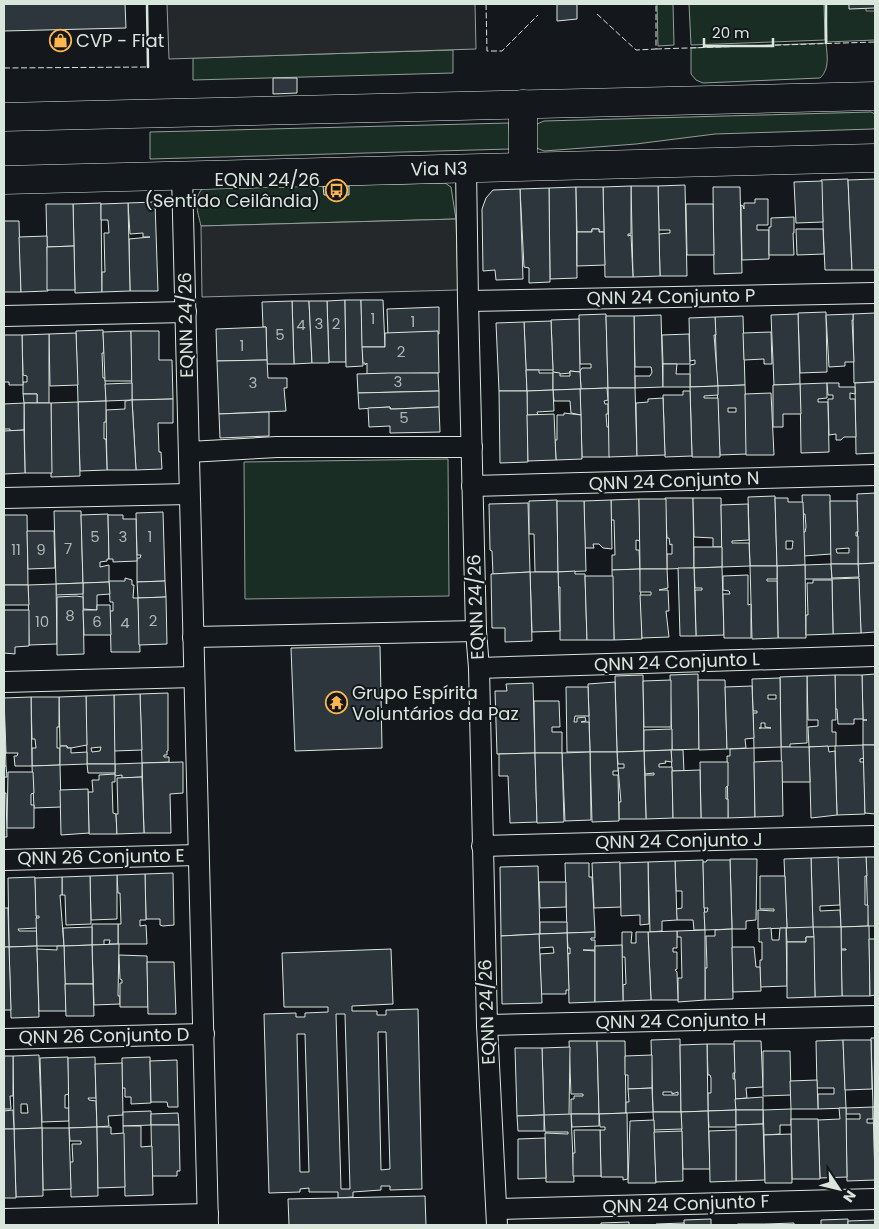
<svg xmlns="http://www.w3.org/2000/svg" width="879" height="1229" font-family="Poppins,sans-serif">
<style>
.green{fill:#1a2d24;stroke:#939e99}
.parking{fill:#24282b;stroke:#939e99}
.building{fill:#2c363c;stroke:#d8e6dc;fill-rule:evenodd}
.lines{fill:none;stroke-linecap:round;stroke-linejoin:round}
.minor-casing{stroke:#d8e6dc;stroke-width:22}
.primary-casing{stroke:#d8e6dc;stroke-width:29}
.minor{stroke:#14181c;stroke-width:20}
.primary{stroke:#14181c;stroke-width:28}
.fence{stroke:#d8e6dc;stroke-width:1;stroke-dasharray:6 2.5;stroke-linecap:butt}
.wall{stroke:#d8e6dc;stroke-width:2.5}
.labels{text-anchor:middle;stroke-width:4;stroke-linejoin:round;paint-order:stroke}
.number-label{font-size:15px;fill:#adbab4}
.poi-label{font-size:18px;fill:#d8e6dc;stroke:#14181c;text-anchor:start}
.street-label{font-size:18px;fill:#d8e6dc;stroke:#14181c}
</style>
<rect width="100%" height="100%" fill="#14181c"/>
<g class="green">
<path d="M657 4H673L674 45 658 46Z"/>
<path d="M689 4H824L825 40 691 45Z"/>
<path d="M826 4H866V11H875V40L827 42Z"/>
<path d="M826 43C827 55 830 69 820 78L703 83 696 80 691 74V48Z"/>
<path d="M453 50V73L193 80V58Z"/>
<path d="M871 112 875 114V128L873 129 715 134 636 144 544 151 534 147 532 130 537 124 544 121Z"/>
<path d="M509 123 510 149 150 159V132Z"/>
<path d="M445 183 451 187 456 219 201 226C198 212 192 199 203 188Z"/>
<path d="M448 459 449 596 245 599 244 462Z"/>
</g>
<g class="parking">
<path d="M167 4H475L476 49 169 59Z"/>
<path d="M456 219 458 290 202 297 201 226Z"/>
</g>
<g class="building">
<path d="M4 4H125L126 28 4 31Z"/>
<path d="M557 4H577V19L557 21Z"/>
<path d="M849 4H875V8L849 9Z"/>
<path d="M273 78H297V93L273 94Z"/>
<path d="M848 179 852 270H825L821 180Z"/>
<path d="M875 179V270H852L848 180Z"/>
<path d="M822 181 823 222 796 223 794 182Z"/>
<path d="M685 185 687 276H660L659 234 670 233V230H659L658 186Z"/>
<path d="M323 186H349V195H324Z"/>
<path d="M631 186H658L660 276 633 277Z"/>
<path d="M631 186V234H628V236L631 235 633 277H605L603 187Z"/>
<path d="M576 187 577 278 550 279 549 188Z"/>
<path d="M576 187H603L604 232H599V229H592V232H577Z"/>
<path d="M713 187H740L742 273 714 274Z"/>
<path d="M549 188 550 282 529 283V268L524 267 520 189Z"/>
<path d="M520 189 523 279 496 280 495 270 483 271 482 209 486 198 493 190Z"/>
<path d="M755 199H768V225H757V230H769V259L742 260 741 205 743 206 744 209V203H755Z"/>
<path d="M155 202 158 291H130L129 239 150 237H143V233L130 234 128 203Z"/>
<path d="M101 203 102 292 75 293 73 204Z"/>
<path d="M128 203 130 291 102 292V272H105L104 233H109L108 220H101V204Z"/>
<path d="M46 204H73L74 246 47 247Z"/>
<path d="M686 204H713L714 255H687Z"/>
<path d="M794 217V233H793L794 255H769V227H771V218Z"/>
<path d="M4 221H19L21 292H4Z"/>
<path d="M592 229H599V232H604L605 265 577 266V232H592Z"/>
<path d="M796 229H823L824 254 797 255Z"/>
<path d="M47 236 48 291 21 292 19 237Z"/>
<path d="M74 246 75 290H47V247Z"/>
<path d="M345 300 346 362H329L327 301Z"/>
<path d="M345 300H361L363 366 346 367Z"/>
<path d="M361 300H383L385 347H362Z"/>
<path d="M292 301H309L312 363 294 364Z"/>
<path d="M292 301 294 364H267L266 327H263L262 302Z"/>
<path d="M309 301H327L329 363H312Z"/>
<path d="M439 307V334L388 336 387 309Z"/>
<path d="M826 312 827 372 800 373 798 313Z"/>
<path d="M875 313V382L854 383 853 314Z"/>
<path d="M606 314 608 388 581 389 580 371 582 368H591V364H580L579 315Z"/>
<path d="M798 314 800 384 774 385 771 315Z"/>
<path d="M853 314V320H852L854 362H845V366L829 367 826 315Z"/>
<path d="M661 315 663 387 635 388V376H650L652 372 651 367H635L634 316Z"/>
<path d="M606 316H634L635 388H608Z"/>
<path d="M743 316 745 385 717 386 715 317Z"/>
<path d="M715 317 716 335H714L718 386 690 387V365L695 364V360L690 361 689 318Z"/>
<path d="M579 319 580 372 570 371V373L560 374 553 372 551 320Z"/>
<path d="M551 321 553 370H526L524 322Z"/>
<path d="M524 322 527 391H499L496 323Z"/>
<path d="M266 327 267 360 217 361 216 329Z"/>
<path d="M103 330 104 353H102L103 378H105L106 401 78 402 76 331Z"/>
<path d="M131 331 132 381H105L103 332Z"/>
<path d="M131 331H159V360H172L173 399 132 400Z"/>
<path d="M438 331 439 373 367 374V363L365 365V363H363L362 347H385V333Z"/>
<path d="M771 332 772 364H764V359L744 360 743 333Z"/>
<path d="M76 333 78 385 50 386 49 334Z"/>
<path d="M49 334V403H37V394H23V382H27V376L23 375 22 335Z"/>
<path d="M689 334 690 364H663L662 335Z"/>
<path d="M4 335H22L23 385H9V382H4Z"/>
<path d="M267 360 268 378H287V388H284L286 411 219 414 217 361Z"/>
<path d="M663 364H677L676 374H690V387H663Z"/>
<path d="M526 370H539V373H553V390L527 391Z"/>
<path d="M570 371 580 372 581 389 553 390V372L560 373V376H570Z"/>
<path d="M389 373H438L439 391 358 393 357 374Z"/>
<path d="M875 382V453L856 454 855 383Z"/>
<path d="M132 383V400L106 401 105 384Z"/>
<path d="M827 383V398L818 399V402H828L829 452 801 453 800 384Z"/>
<path d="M827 383H839V387H855V394L850 393V399H855L856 437H844L841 440H836V434L829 435 828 399H833V395H828Z"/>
<path d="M800 384 801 414H783V427H773V385Z"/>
<path d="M745 385 747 454 720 455 717 386ZM728 408H736V412H728Z"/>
<path d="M718 386V395L704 396V398H718L720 457H692L690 387Z"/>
<path d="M607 388 608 400 604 401 605 404H608V414H606L607 427H609L610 457H582L580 389Z"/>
<path d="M608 388H635L637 456 609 457Z"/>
<path d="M580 389 581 415 571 413 570 401H554L553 390Z"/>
<path d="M553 390 554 411 537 412 538 415H527V391Z"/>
<path d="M439 391V407L395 409H390V407L359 409 358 393Z"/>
<path d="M499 391H527L528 462 500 463Z"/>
<path d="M683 391H690L692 456 665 457 663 395H683Z"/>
<path d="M771 393 774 455H746L745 394Z"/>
<path d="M23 394H37V403H24Z"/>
<path d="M663 398 665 455 637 456 636 403 648 402V399Z"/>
<path d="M173 399V423H158L159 452H161L162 469 136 470 132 400Z"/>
<path d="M132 400 136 470H107L106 410 125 409V401Z"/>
<path d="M106 401V422H104V439H106L107 470 80 471 78 402Z"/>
<path d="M78 402 80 476 51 477V403Z"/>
<path d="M24 403H51L52 473H25Z"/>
<path d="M24 403V430L10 431V429H4V404Z"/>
<path d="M390 407V409H395L439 407 440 432 390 433V426L369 427 368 408Z"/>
<path d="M269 412V436L220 438 219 414Z"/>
<path d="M564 413 581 415 582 459 556 460 555 440H557V415H564Z"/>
<path d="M554 414 556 460 528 461 527 415Z"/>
<path d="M24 430 25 473 4 474V431Z"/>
<path d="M875 493V563L858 564 857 494Z"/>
<path d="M802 495H830L831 554 804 556 803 532H805L806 527 805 514H803Z"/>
<path d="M775 496 777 566H750L748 497Z"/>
<path d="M665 498H693L694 568 667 569V554H672V544L670 545 669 538H667Z"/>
<path d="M693 498H721L722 547H713V538L694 537Z"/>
<path d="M775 498H788V502H803L805 565 777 566ZM786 541H793L792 549H786Z"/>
<path d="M639 499 640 541 636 540V550H639L640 569 612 570V555H615L614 520H611V500Z"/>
<path d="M639 499H666L667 569H640Z"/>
<path d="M557 500 558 572H535L534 534H529V501Z"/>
<path d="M611 500 612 549 603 548 599 544H593L594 548H585L584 501Z"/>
<path d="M557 501H584L586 571 558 572Z"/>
<path d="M830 501H857L858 532H856V536H858V564H831ZM849 548V553H837L836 549Z"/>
<path d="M528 503 530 572 493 574 492 551 490 550 489 504Z"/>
<path d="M748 504 749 540 732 541V543H749L750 566 722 567 721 505Z"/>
<path d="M54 511H81L83 583 56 584Z"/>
<path d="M163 512 165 581 137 582V558H140L141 555H137L136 513Z"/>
<path d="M108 514 109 559H107V561L100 562V567L109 565V582L83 583 81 515Z"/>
<path d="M4 515H27L28 585H4Z"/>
<path d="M108 515H123V519H136L137 561 113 562V559H109Z"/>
<path d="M27 531H54L55 568 28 569Z"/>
<path d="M694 547H722V567L694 568Z"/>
<path d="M875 563V632L861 633 858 564Z"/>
<path d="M831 564 832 579H805V565Z"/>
<path d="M831 564H858L859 577 832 578Z"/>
<path d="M805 565 806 638H778L777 566Z"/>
<path d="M750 566H777V579H767V581H777L778 638 752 639Z"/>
<path d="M722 567 724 635 696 636 695 590H702V588H695L694 568Z"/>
<path d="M678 568H694L696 636H680Z"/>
<path d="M640 569 642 639 614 640 612 570Z"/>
<path d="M640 569H667L668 588 659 590H668L669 611H666L669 637 642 638 640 595H651V592H640Z"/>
<path d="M575 571V574H585L587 640H560V587H558V572Z"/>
<path d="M530 572H558L560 631 532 632Z"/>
<path d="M530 572 532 641 505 642V628H492L491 574Z"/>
<path d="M748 575V605L751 604V638H724L723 594H730L729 591 723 590V576Z"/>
<path d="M585 576H613L614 640H587Z"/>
<path d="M125 578 132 580V585H134L133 598H138L140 652H111L110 611H113V602H110L109 581H125Z"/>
<path d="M859 578 861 633 833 634 832 579Z"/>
<path d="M813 580H832L833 634 806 635V615H808L807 583H813Z"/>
<path d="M165 581 166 597 138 598 137 582Z"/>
<path d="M109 582 110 594 97 595V610L83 609V583Z"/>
<path d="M83 583V594L56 595V584Z"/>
<path d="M56 584 57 644 29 645 28 585Z"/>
<path d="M4 585H28L29 605H4Z"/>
<path d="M76 596 83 597 84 654 57 655V597Z"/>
<path d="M166 597 167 644 139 645 138 598Z"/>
<path d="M97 605H110L111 635H84L83 610H97Z"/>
<path d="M4 610H29V646L15 647V654L4 653Z"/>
<path d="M380 646 382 748 295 751 291 648Z"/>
<path d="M698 674 699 749 672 750 670 675Z"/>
<path d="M875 674V745H863V720H867H863L862 675Z"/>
<path d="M643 675 644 751 617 752 615 676Z"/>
<path d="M835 675H862L863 719H854V724H838L837 709H835Z"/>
<path d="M835 675 836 720H832V732H836V746L809 747 808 727 818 726V720H808L807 676Z"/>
<path d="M807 676V743L790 744V747H781L780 677Z"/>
<path d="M780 678 781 747 754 748 753 713H757V711H753L752 679ZM768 695H776V699H768ZM761 723H765V727L771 728H759H761Z"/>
<path d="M671 680V727H644L643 681Z"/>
<path d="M698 680H725L727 749 699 750Z"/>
<path d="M615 682 617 752H590L588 684Z"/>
<path d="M533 683 535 753 497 754 495 691H507L506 684Z"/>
<path d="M752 686 754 738 745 739 746 748 727 749 725 687Z"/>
<path d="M566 687H588L589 716H575L574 722H577V718L585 717 586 721 581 722H589L590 752H567Z"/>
<path d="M168 693V751H167V755H164V757H169V762L142 763 140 694Z"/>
<path d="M140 694 142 750 114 751V695Z"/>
<path d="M114 695 115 764H87L86 696ZM101 747 100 751 92 752 91 748Z"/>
<path d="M86 696 87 745 71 748H67V746H60L59 697Z"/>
<path d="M31 697H59V727H57V748H60V765L32 766V748H36L35 739H32Z"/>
<path d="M31 697 32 766H15L14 756H17L18 753H6L4 698Z"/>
<path d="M534 701H559L560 727H552V732H562V753H535Z"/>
<path d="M4 709 6 766H4Z"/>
<path d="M672 729V750L644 751V730Z"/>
<path d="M863 745 864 758 860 759V762H864L865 814 837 815 835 746Z"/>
<path d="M863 745H875V814L865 813Z"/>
<path d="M60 746H67V748H71V753L87 752V764L60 765Z"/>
<path d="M828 746 829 752 835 751 837 815 811 818 809 747Z"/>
<path d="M781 747H809L810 782H782Z"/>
<path d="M754 748 755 817 728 818 727 756H730V749Z"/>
<path d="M671 750H683L684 771H672Z"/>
<path d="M671 750 672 762 665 761 666 763 659 764V767H672L673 818 646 819 645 775H654V773L645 774 644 751Z"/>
<path d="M644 751 646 819H619V802H621L618 768H624V764H618L617 752Z"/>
<path d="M590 752H617L618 771H613V775H618L619 821 592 822Z"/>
<path d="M590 752 591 820 565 821 562 753Z"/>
<path d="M535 753 537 822 510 823 508 776H499V754Z"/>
<path d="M535 753H562L564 822 537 823Z"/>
<path d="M773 761H782L783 816 755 817 754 762Z"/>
<path d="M183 762V793L170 794 171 833H144L142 763Z"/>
<path d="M700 762H728V786L726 787V799H728V818H701Z"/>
<path d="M142 763V777L122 778V775L115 776V764Z"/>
<path d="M115 764V773H88L87 764Z"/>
<path d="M60 765 61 807 34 808 32 766Z"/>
<path d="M4 766H6L7 777H4Z"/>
<path d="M700 770 701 818H673L672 771Z"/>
<path d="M8 772H33L34 793 31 794V805H34V828H7Z"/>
<path d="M115 774V782H112L113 813 116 814 117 834H89L88 792H93L92 780H99V775Z"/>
<path d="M142 777 144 833 117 834 116 814H118L117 778Z"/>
<path d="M88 789 89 833 61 835 60 790Z"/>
<path d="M4 793H6L7 837H4Z"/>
<path d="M839 857 840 905 820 906V911L840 910 841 927 813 928 811 858Z"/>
<path d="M866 857H875V926H868Z"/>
<path d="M866 857 867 876H865V905H868V926L841 927 838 858Z"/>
<path d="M811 858 813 928H787L784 859Z"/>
<path d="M730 859H757L756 920 746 921V929H732Z"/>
<path d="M703 860 705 930H694L693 920H677L676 909 682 908V891H676L675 861Z"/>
<path d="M707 860H730L732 929 705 930 704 912H707L708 908H704L703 862H706Z"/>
<path d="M675 861 677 920 662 921V931L650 932 648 862Z"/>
<path d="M620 862 621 907 594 908 592 863Z"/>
<path d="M648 862 649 924 640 925V915L621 916 620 863Z"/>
<path d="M565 863H589V877H592L595 932 567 933Z"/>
<path d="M538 866 540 934 501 936 500 867Z"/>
<path d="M173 873 174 925 163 926 160 925V919H146L145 874Z"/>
<path d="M145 874 146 920H140V926L146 925 147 944H118V924H121L120 893H118L117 875Z"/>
<path d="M117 875V919L91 920 90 876Z"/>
<path d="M90 876 91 924 66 925 65 895H62V877Z"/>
<path d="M760 876H785L787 928 758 929V910L774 911V909H760Z"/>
<path d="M35 877 37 928 18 929 19 931H37V946L9 947 8 878Z"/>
<path d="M62 877V895H60L64 946H37L36 918H39V916H36L35 878Z"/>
<path d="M539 882H566V907L540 908Z"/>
<path d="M4 908H8L9 947H4Z"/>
<path d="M540 922H567V933L540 934Z"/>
<path d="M92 924H118V944H109L110 940H104V945H92Z"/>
<path d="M869 926 870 996H842L841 950H846V949H841V927Z"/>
<path d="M92 927V945L64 946 63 928Z"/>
<path d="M813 927H841L842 996 815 997Z"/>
<path d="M813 927 814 937H806V942H787L786 928Z"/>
<path d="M771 928 772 940H779L780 928H786L787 986 760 987V960H762V942H759V929Z"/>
<path d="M732 929 733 999 705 1000V968H707L706 936H715V930Z"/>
<path d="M705 930V1000L678 1002V978H682L681 937H677V931Z"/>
<path d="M677 931V948H673V952H677V969L675 970 677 972 678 1000H651L648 932Z"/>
<path d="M595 932V938H591V940H595V950H583L595 951V1002L569 1003 568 953 570 954V948H568L567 933Z"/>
<path d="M622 932H632L631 943H636V932H648L651 1000 623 1001V985L626 984 625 957H622Z"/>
<path d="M567 933 569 990H566V994H541L540 954 554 953 553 947 539 948V934Z"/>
<path d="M539 934 542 1003 502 1004 501 936Z"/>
<path d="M806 937H814L815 997 787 998V942H806Z"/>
<path d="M869 939H875V995L870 996Z"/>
<path d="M119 944 118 996H120V1004L94 1005 92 945Z"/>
<path d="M92 945 93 984H65L64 946Z"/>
<path d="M622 945 623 1001 595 1002V946Z"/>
<path d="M37 946 39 1017 11 1018 9 947Z"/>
<path d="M57 946H64L66 1011H39L37 949 57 950Z"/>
<path d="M4 947H9L11 1010H4Z"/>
<path d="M732 947H754L756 967H760L761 991 733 992Z"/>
<path d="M391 949 393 1004 352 1006V1011H377V1015H386V1010L418 1009 422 1189 390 1190V1186H381V1190L353 1192V1197L338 1198V1192H309V1188L300 1189V1192L269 1193 264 1014 296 1013V1017H305V1013L328 1012V1007H284L282 953ZM336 1014H345L350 1189H341ZM378 1032H386L390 1169 381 1170ZM297 1034H305L309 1172H300Z"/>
<path d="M119 955 147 956 148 1007H120V983H122V980L120 979Z"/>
<path d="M147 962H174L176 1014H148Z"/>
<path d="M65 984H93L94 1016H66Z"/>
<path d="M871 1038H875V1107H873Z"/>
<path d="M680 1039 681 1112H653L651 1040ZM663 1092H672V1094L678 1092V1095H663Z"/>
<path d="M843 1040 846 1108 818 1109V1094H834V1088H817L816 1041Z"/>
<path d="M843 1040H871L872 1089 845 1090Z"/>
<path d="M569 1041H597L599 1114H571V1099H574V1096H583V1094H571Z"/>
<path d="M597 1041H625L626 1113 599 1114Z"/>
<path d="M734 1041H761L763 1087 746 1088 747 1098 735 1099Z"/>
<path d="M707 1044H734L735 1073H733V1079H735L736 1110 708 1111V1093H711V1078L710 1075H708Z"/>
<path d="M707 1044 708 1111 681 1112 680 1045Z"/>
<path d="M570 1047 569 1115 544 1116 542 1048Z"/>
<path d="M515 1048H542L544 1115 517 1116Z"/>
<path d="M763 1051H790L791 1095 763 1096Z"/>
<path d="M39 1055 42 1128 14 1129 13 1056ZM21 1104H27L28 1113H21Z"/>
<path d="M652 1055V1088L628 1089V1075H625V1056Z"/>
<path d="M4 1056H13V1096H10L11 1109H4Z"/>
<path d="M68 1057 69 1094 65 1095V1108H69V1121L42 1122 40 1058Z"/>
<path d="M95 1057 96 1098H88L89 1100 96 1101 97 1127 69 1128 68 1058Z"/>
<path d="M150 1057 151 1103 131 1104V1097H125V1088H122V1058Z"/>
<path d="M177 1060 178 1107H168L167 1102H151L150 1061Z"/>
<path d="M122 1063 123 1115 108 1116 109 1126 97 1127 95 1064Z"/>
<path d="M817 1080 818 1109H791L790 1081Z"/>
<path d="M652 1088 653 1112 626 1113V1102H629L628 1089Z"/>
<path d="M763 1097V1110H736L735 1099Z"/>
<path d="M873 1107V1119H867V1123H874L875 1180 847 1181 846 1119H860V1114H846V1108Z"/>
<path d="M873 1107H875V1180Z"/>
<path d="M839 1108H846L847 1177 820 1178 818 1120 840 1119Z"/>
<path d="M791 1109V1125H780V1134L764 1135 763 1110Z"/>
<path d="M13 1110 14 1129H4V1111Z"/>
<path d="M736 1110V1127H709L708 1111Z"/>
<path d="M736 1110H763V1124L736 1125Z"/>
<path d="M151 1111V1125L123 1126V1112Z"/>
<path d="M708 1111 710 1169H683L681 1112Z"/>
<path d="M653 1112H681L682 1129 654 1130Z"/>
<path d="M178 1113 179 1125H151V1114Z"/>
<path d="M627 1113 628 1179 623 1180V1177H601L600 1130H605V1127H600L599 1114Z"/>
<path d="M571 1114H599V1126L572 1127Z"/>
<path d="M571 1114 574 1182H546L545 1133 568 1134V1132H545L544 1115Z"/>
<path d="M544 1115V1131H518L517 1116Z"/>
<path d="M791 1119H818L820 1179H792Z"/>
<path d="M654 1120 656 1183H628L630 1121Z"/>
<path d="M763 1124 765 1180 736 1181V1125Z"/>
<path d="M151 1125H179L180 1171H177V1176H152Z"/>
<path d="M123 1126H141V1147L152 1146 153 1195 125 1196Z"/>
<path d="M97 1127 98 1196 71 1197 70 1162H73L72 1144H81V1141H70L69 1128Z"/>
<path d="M97 1127H111V1134L124 1133 125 1187 98 1188Z"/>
<path d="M42 1128H69L71 1189 43 1190Z"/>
<path d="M42 1128 43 1196 16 1197 14 1129Z"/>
<path d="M4 1129H14L16 1198H4Z"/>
<path d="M574 1130H600L601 1176H573V1153H575Z"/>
<path d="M736 1130V1181L710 1182 709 1131Z"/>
<path d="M682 1131 683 1181 656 1182 654 1132Z"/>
<path d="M791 1134 792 1183H765L764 1135Z"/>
<path d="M545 1138 546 1178 518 1179V1139Z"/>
<path d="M425 1196 426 1225H289L288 1199Z"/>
<path d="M711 1219V1225H684V1220Z"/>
<path d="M848 1219V1225H821V1220Z"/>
<path d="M875 1220V1225H848V1221Z"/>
<path d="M629 1222V1225H601V1223Z"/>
<path d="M684 1223V1225H656V1224Z"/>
<path d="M794 1223V1225H766V1224Z"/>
<rect x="738" y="1224" width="28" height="1"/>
</g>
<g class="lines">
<defs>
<g id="minor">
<path d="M466 168 468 301 476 631 479 668 487 1025 497 1225"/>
<path d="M182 175 208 1225"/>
<path d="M468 301 875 293"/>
<path d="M4 316 186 312"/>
<path d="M189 452 277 447H472"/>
<path d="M472 486 875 475"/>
<path d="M4 498 189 494"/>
<path d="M193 637 476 631"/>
<path d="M479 668 875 656"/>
<path d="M4 682 194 677"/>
<path d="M482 846 875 836"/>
<path d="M4 860 198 855"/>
<path d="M487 1025 875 1016"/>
<path d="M4 1039 204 1034"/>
<path d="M497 1209 875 1199"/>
<path d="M4 1219 208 1214"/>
</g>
<g id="primary">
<path d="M523 104V166"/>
<path d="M4 117 875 96"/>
<path d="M4 180 875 158"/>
</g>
</defs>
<use href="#minor" class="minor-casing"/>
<use href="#primary" class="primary-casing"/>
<use href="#minor" class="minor"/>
<use href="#primary" class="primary"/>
<g class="fence">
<path d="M486 4 487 51H502L538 15"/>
<path d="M597 14 636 50 656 49V4"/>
<path d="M656 49 875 42"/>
<path d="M4 68 148 67"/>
</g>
<g class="wall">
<path d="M147 4 148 67"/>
<path d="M826 4V43"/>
</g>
</g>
<defs>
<symbol id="shop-ring" viewBox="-11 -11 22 22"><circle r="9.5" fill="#14181c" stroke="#ffb74d" stroke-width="1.5"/><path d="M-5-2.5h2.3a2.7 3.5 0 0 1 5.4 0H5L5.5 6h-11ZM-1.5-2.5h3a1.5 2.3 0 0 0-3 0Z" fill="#ffb74d"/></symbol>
<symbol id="bus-ring" viewBox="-11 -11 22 22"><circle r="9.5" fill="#14181c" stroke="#ffb74d" stroke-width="1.5"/><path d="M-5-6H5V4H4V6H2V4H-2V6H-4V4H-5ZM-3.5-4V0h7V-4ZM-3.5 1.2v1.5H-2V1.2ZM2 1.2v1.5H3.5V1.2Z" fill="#ffb74d"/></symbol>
<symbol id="temple-ring" viewBox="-11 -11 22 22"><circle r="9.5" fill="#14181c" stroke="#ffb74d" stroke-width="1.5"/><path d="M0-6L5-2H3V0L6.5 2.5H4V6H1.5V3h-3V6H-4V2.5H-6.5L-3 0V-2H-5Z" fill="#ffb74d"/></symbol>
</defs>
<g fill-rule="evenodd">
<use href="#shop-ring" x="48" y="28" width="25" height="25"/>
<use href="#bus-ring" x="324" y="178" width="25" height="25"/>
<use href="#temple-ring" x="324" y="690" width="25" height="25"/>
</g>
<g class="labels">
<g class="number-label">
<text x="373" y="324">1</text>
<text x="413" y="327">1</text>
<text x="319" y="329">3</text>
<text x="336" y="329">2</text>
<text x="301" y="330">4</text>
<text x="280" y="340">5</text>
<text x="242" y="351">1</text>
<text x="401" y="357">2</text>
<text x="398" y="387">3</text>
<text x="253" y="388">3</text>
<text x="404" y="423">5</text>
<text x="95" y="542">5</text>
<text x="123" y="542">3</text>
<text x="150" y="542">1</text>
<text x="68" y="554">7</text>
<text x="16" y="555">11</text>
<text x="41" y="555">9</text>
<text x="70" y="621">8</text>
<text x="153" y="626">2</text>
<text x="42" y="627">10</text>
<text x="97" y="627">6</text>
<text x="125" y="628">4</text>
</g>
<g class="poi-label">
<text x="76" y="47">CVP - Fiat</text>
<text x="320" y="186" text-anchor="end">EQNN 24/26<tspan x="320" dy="21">(Sentido Ceilândia)</tspan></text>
<text x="352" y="699">Grupo Espírita<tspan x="352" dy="21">Voluntários da Paz</tspan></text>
</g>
<g class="street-label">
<text transform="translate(439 169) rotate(-1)" y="6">Via N3</text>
<text transform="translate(671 297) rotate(-1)" y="6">QNN 24 Conjunto P</text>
<text transform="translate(186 325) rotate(-91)" y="6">EQNN 24/26</text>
<text transform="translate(674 481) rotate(-2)" y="6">QNN 24 Conjunto N</text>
<text transform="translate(476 607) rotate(-92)" y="6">EQNN 24/26</text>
<text transform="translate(677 662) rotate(-2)" y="6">QNN 24 Conjunto L</text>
<text transform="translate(679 841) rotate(-1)" y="6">QNN 24 Conjunto J</text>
<text transform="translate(101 857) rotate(-1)" y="6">QNN 26 Conjunto E</text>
<text transform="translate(487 1012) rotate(-92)" y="6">EQNN 24/26</text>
<text transform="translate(681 1021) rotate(-1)" y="6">QNN 24 Conjunto H</text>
<text transform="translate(104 1036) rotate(-1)" y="6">QNN 26 Conjunto D</text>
<text transform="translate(686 1204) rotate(-2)" y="6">QNN 24 Conjunto F</text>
</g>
</g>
<rect width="879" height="1229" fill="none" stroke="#d8e6dc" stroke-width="10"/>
<g transform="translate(839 1189) rotate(125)" stroke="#14181c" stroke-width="4" paint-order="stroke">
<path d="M0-4L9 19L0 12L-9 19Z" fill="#d8e6dc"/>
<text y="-8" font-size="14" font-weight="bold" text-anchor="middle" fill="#d8e6dc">N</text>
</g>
<path d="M704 38v8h69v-8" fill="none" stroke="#d8e6dc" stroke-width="2.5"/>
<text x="712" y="38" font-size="15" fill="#d8e6dc" stroke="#14181c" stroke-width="4" paint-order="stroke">20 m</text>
</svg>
